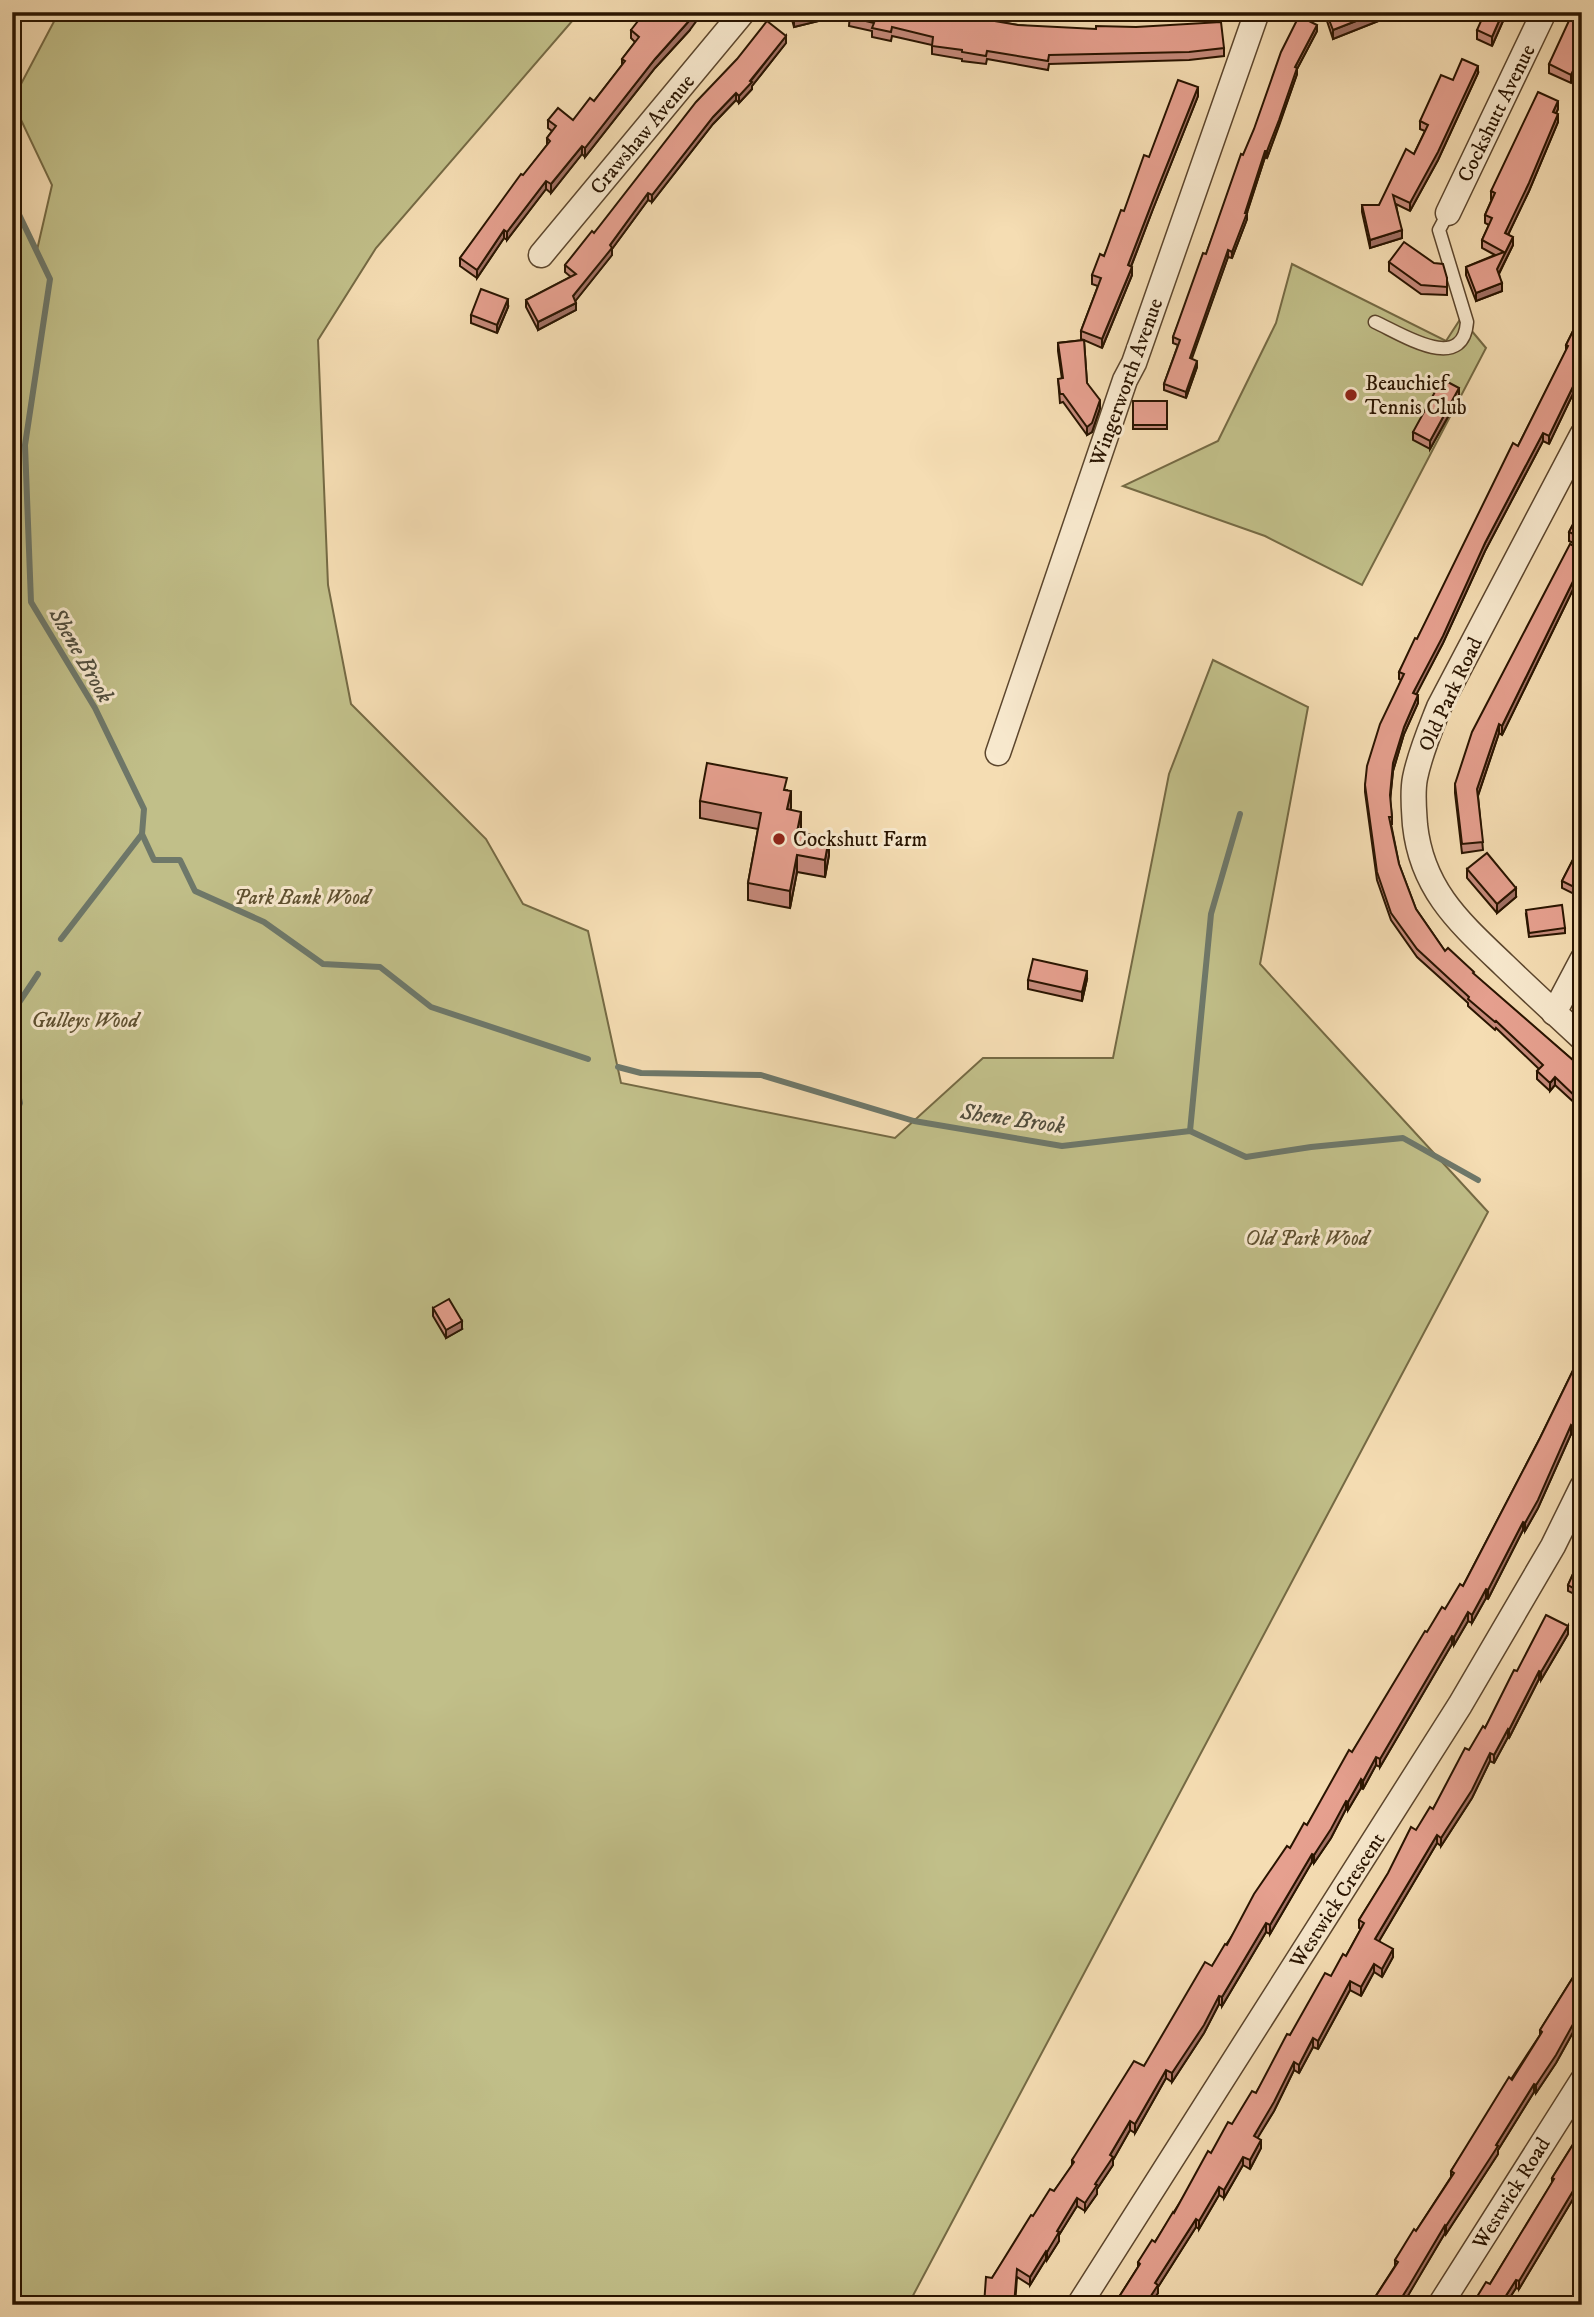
<svg xmlns="http://www.w3.org/2000/svg" width="1594" height="2317" font-family="'IM FELL DW Pica',serif">
<style>
.green{fill:#c1bf89;stroke:#756a44;stroke-width:2}
.lines{fill:none;stroke-linecap:round;stroke-linejoin:round}
.stream{stroke:#6e786a;stroke-width:6}
.service-casing{stroke:#5c462d;stroke-width:15}
.minor-casing{stroke:#5c462d;stroke-width:27}
.service{stroke:#f8e9ce;stroke-width:12}
.minor{stroke:#f8e9ce;stroke-width:24}
.wall{fill:#c68a7b;stroke:#291400;stroke-width:2}
.shaded-wall{fill:#a17064;stroke:#291400;stroke-width:2}
.building{fill:#e6a08f;stroke:#291400;stroke-width:2}
.poi-dot{fill:#8f2418;stroke:#f8e9ce;stroke-width:2.5}
.labels{text-anchor:middle;stroke-width:6;stroke-linejoin:round;paint-order:stroke}
.street-label{font-size:21px;fill:#291400;stroke:#f8e9ce}
.poi-label{font-size:21px;fill:#291400;stroke:#f8e9ce;text-anchor:start}
.park-label{font-size:21px;font-style:italic;fill:#5e5030;stroke:#f8e9ce}
.water-label{font-size:23px;font-style:italic;fill:#514e3e;stroke:#f8e9ce}
</style>
<rect width="100%" height="100%" fill="#f5ddb3"/>
<filter id="stains"><feTurbulence type="fractalNoise" baseFrequency=".00286" numOctaves="4"/><feColorMatrix values="0 0 0 0 .2 0 0 0 0 .09 0 0 0 0 .02 0 0 0 .5 -.17"/></filter>
<radialGradient id="worn" r=".72"><stop offset=".6" stop-color="#630" stop-opacity="0"/><stop offset="1" stop-color="#630" stop-opacity=".3"/></radialGradient>
<g class="green">
<path d="M59 12H580L376 248 318 340 328 585 351 704 486 839 523 904 588 931 621 1083 895 1138 983 1058H1113L1169 774 1213 660 1308 707 1260 964 1488 1212 908 2305H12V200L37 250 52 185 12 101Z"/>
<path d="M1292 264 1446 341 1461 318 1486 348 1362 585 1265 536 1123 486 1218 441 1276 323Z"/>
</g>
<g class="lines">
<g class="stream">
<path d="M12 200 50 279 25 445 31 602 95 708 144 809 142 834 61 939"/>
<path d="M142 834 154 860H180L195 891 264 922 323 964 380 967 431 1007 588 1059"/>
<path d="M12 1013 38 974"/>
<path d="M12 1065 20 1103 12 1122"/>
<path d="M618 1067 641 1073 761 1075 914 1121 1062 1146 1190 1131 1246 1157 1311 1147 1403 1138 1478 1180"/>
<path d="M1190 1131 1211 914 1240 814"/>
</g>
<defs>
<path id="service" d="M1375 322C1400 333 1463 375 1467 322L1439 230 1448 213"/>
<g id="minor">
<path d="M1448 213 1544 12"/>
<path d="M541 255 743 12"/>
<path d="M1582 435 1439 707C1430 730 1420 753 1415 778 1412 793 1414 810 1415 825 1422 890 1460 923 1504 965 1530 990 1556 1014 1582 1038"/>
<path d="M998 753 1125 380 1134 363 1257 12"/>
<path d="M1554 1013 1582 960"/>
<path d="M1079 2305 1460 1705 1553 1546 1582 1487"/>
<path d="M1440 2305 1582 2081"/>
</g>
</defs>
<use href="#service" class="service-casing"/>
<use href="#minor" class="minor-casing"/>
<use href="#service" class="service"/>
<use href="#minor" class="minor"/>
</g>
<g class="wall">
<path d="M790 12H942L1018 25 1224 48V56L1189 60 1049 64 1048 70 987 59 986 64 962 61V59L932 54V45L892 36 891 41 872 37V31L849 26 850 13 794 27Z"/>
<path d="M1324 12H1401L1333 39Z"/>
<path d="M1507 12 1492 46 1477 39V30Z"/>
<path d="M1582 12V60L1571 83 1549 73V64Z"/>
<path d="M631 30 689 31 655 68 585 157 582 154 551 193 546 189 507 240 504 238 477 278 460 266V258L547 145V138L552 131 548 128V120H573L594 101 622 65V59L635 42 631 38Z"/>
<path d="M1317 31 1297 69V74L1279 126 1267 158 1265 157 1247 213V219L1232 258 1228 257 1191 359 1197 367 1186 398 1164 390V384L1178 345 1173 343V337L1206 254 1243 155Z"/>
<path d="M786 43 752 86V89L739 103 736 100 713 124 652 202 648 200 612 249V255L575 301 576 310 538 330 526 307V300L571 277 565 272V265L594 233Z"/>
<path d="M1478 73 1438 160 1410 211 1396 204 1402 238 1370 248 1362 212V205H1379L1414 154 1425 131 1420 129V121L1453 80Z"/>
<path d="M1198 96 1153 209 1131 267 1132 275 1102 348 1084 340 1087 383 1100 408 1092 432 1087 435 1063 402 1060 403 1058 379H1062L1058 351V343L1083 340 1081 339V331L1098 286 1092 284V275L1104 256 1149 157Z"/>
<path d="M1558 109 1556 113 1558 122 1529 191 1508 235 1513 245 1499 274 1502 291 1476 301 1466 275V267L1495 255 1482 248V240L1489 225 1485 223V215L1492 199H1491V191Z"/>
<path d="M1389 262 1447 278V295L1421 294 1389 271Z"/>
<path d="M508 307 497 333 471 323V315Z"/>
<path d="M1582 313V375L1549 444 1543 441 1485 551 1443 643 1416 694 1418 703 1404 734 1393 771 1390 799 1392 817V824H1391L1399 864 1416 909 1445 951 1582 1068V1107L1579 1104 1578 1106 1555 1085 1550 1091 1537 1079V1071L1539 1069 1496 1028 1495 1030 1468 1006V1003L1417 957 1391 920 1377 880 1365 792V785L1401 680 1399 679V672L1417 639 1518 446 1566 351V345Z"/>
<path d="M1459 397 1430 449 1413 440V432Z"/>
<rect x="1133" y="401" width="34" height="28"/>
<path d="M1582 507V547L1569 541V532Z"/>
<path d="M1582 550V571L1502 735 1499 733 1478 796 1483 850 1462 853 1455 793V784Z"/>
<path d="M787 790 790 810 801 828 800 832 829 855 825 877 797 872 790 908 748 900V883L758 829 700 818V801Z"/>
<path d="M1582 842V898L1562 888V881Z"/>
<path d="M1467 869 1516 897 1497 913 1467 878Z"/>
<path d="M1526 914 1565 928V933L1529 937Z"/>
<path d="M1087 979 1082 1001 1028 989V980Z"/>
<path d="M433 1308 462 1329 446 1338 433 1316Z"/>
<path d="M1582 1352V1418L1573 1435 1571 1434 1538 1508 1525 1531 1523 1530 1488 1599 1486 1598 1472 1623 1468 1621 1454 1645 1452 1644 1380 1767 1376 1765 1363 1789 1361 1788 1348 1810 1346 1809 1331 1838 1314 1863 1312 1862 1270 1934 1266 1932 1222 2006 1219 2004 1204 2033 1172 2082 1166 2078 1135 2133 1130 2130 1113 2160V2165L1097 2189V2194L1085 2211 1077 2206 1059 2235V2241L1047 2260 1046 2259 1030 2285 1017 2277 1015 2305H984L992 2278 1033 2216 1054 2191 1072 2166V2160L1144 2066 1212 1966 1290 1848 1307 1825 1427 1632 1463 1586 1540 1438Z"/>
<path d="M1582 1554V1598L1568 1591V1585Z"/>
<path d="M1568 1634 1541 1680 1539 1679 1509 1738 1508 1737 1494 1763 1490 1761 1472 1798 1441 1846 1437 1843 1379 1941 1393 1957 1382 1977 1374 1972 1361 1996 1350 1990 1318 2049 1313 2047 1299 2073 1294 2070 1274 2111 1257 2138 1261 2148 1250 2169 1243 2165 1224 2198 1219 2195 1199 2229 1196 2227 1158 2287V2293L1150 2305H1119V2297L1138 2267V2262L1155 2242 1211 2153 1256 2093 1290 2035 1346 1956 1361 1929 1359 1928V1920L1416 1830 1433 1809 1469 1750 1485 1728 1517 1671Z"/>
<path d="M1582 1963V2016L1556 2063 1536 2093 1534 2092 1498 2150V2154L1446 2234 1445 2233 1402 2305H1370L1395 2266V2260L1416 2231 1451 2177V2171L1540 2035V2030Z"/>
<path d="M1582 2130V2184L1519 2289 1516 2288 1505 2305H1472L1490 2284 1552 2183V2178Z"/>
</g>
<g class="shaded-wall">
<path d="M697 12H703L689 31 655 68 585 157V148L655 59Z"/>
<path d="M819 12H852V13L794 27V18Z"/>
<path d="M1379 12H1401L1333 39V30Z"/>
<path d="M1503 12H1507L1492 46V37Z"/>
<path d="M1317 25V31L1297 69V74L1267 158V151L1295 67Z"/>
<path d="M786 36V43L752 86V89L739 103V96Z"/>
<path d="M1582 52V60L1571 83V75Z"/>
<path d="M1478 66V73L1438 160 1410 211V203Z"/>
<path d="M1198 87V96L1153 209 1128 274V265L1153 200Z"/>
<path d="M736 93V100L713 124 652 202V195L713 117Z"/>
<path d="M1558 101V109L1553 120V112Z"/>
<path d="M1558 114V122L1529 191 1505 241V233Z"/>
<path d="M582 146V154L551 193V184Z"/>
<path d="M1265 151V157L1245 218 1247 213V219L1232 258V252Z"/>
<path d="M546 181V189L507 240V232Z"/>
<path d="M648 193V200L612 249V255L573 304V296Z"/>
<path d="M504 230V238L477 278V270Z"/>
<path d="M1402 230V238L1370 248V240Z"/>
<path d="M1513 237V245L1497 277V269Z"/>
<path d="M1228 250V257L1190 364V358Z"/>
<path d="M1132 267V275L1102 348V339Z"/>
<path d="M1502 283V291L1476 301V293Z"/>
<path d="M508 299V307L497 333V325Z"/>
<path d="M576 303V310L538 330V322Z"/>
<path d="M1197 361V367L1186 398V392Z"/>
<path d="M1582 368V375L1549 444V436Z"/>
<path d="M1459 388V397L1430 449V441Z"/>
<path d="M1100 400V408L1092 432 1087 435V427Z"/>
<path d="M1543 433V441L1485 551 1443 643 1413 701V693L1485 543Z"/>
<path d="M1582 563V571L1502 735V726Z"/>
<path d="M1418 695V703L1404 734 1393 771 1390 802 1393 763 1404 727Z"/>
<path d="M1499 724V733L1477 798V789Z"/>
<path d="M791 791V808L787 826V809Z"/>
<path d="M801 812V828L797 848V832Z"/>
<path d="M829 838V855L825 877V860Z"/>
<path d="M797 855V872L790 908V891Z"/>
<path d="M1516 888V897L1497 913V904Z"/>
<path d="M1087 971V979L1082 1001V992Z"/>
<path d="M1555 1077V1085L1550 1091V1083Z"/>
<path d="M462 1321V1329L446 1338V1330Z"/>
<path d="M1582 1410V1418L1573 1435V1427Z"/>
<path d="M1571 1425V1434L1538 1508 1525 1531V1523Z"/>
<path d="M1523 1522V1530L1488 1599V1590Z"/>
<path d="M1486 1589V1598L1472 1623V1615Z"/>
<path d="M1468 1612V1621L1454 1645V1637Z"/>
<path d="M1568 1626V1634L1541 1680V1672Z"/>
<path d="M1452 1636V1644L1380 1767V1759Z"/>
<path d="M1539 1671V1679L1509 1738V1730Z"/>
<path d="M1508 1729V1737L1494 1763V1755Z"/>
<path d="M1490 1753V1761L1472 1798 1441 1846V1838Z"/>
<path d="M1376 1757V1765L1363 1789V1781Z"/>
<path d="M1361 1779V1788L1348 1810V1802Z"/>
<path d="M1346 1801V1809L1331 1838 1314 1863V1855Z"/>
<path d="M1437 1835V1843L1375 1948V1939Z"/>
<path d="M1312 1854V1862L1270 1934V1925Z"/>
<path d="M1266 1923V1932L1222 2006V1997Z"/>
<path d="M1393 1949V1957L1382 1977V1969Z"/>
<path d="M1374 1964V1972L1361 1996V1987Z"/>
<path d="M1350 1981V1990L1318 2049V2041Z"/>
<path d="M1219 1996V2004L1204 2033 1172 2082V2073Z"/>
<path d="M1582 2008V2016L1556 2063 1536 2093V2085Z"/>
<path d="M1313 2038V2047L1299 2073V2065Z"/>
<path d="M1294 2062V2070L1274 2111 1254 2144V2136Z"/>
<path d="M1166 2070V2078L1135 2133V2124Z"/>
<path d="M1534 2084V2092L1498 2150V2154L1446 2234V2226Z"/>
<path d="M1130 2121V2130L1113 2160V2165L1097 2189V2194L1085 2211V2203L1110 2155Z"/>
<path d="M1261 2140V2148L1250 2169V2160Z"/>
<path d="M1243 2157V2165L1224 2198V2190Z"/>
<path d="M1582 2176V2184L1519 2289V2281Z"/>
<path d="M1219 2187V2195L1199 2229V2221Z"/>
<path d="M1077 2198V2206L1059 2235V2241L1047 2260V2252L1057 2231Z"/>
<path d="M1196 2219V2227L1158 2287V2293L1150 2305H1145L1155 2283Z"/>
<path d="M1445 2225V2233L1409 2294 1402 2305H1397Z"/>
<path d="M1046 2251V2259L1030 2285V2277Z"/>
<path d="M1516 2280V2288L1505 2305H1500Z"/>
</g>
<g class="building">
<path d="M645 12H697L655 59 585 148 582 146 551 184 546 181 507 232 504 230 477 270 460 258 521 174 523 175 550 141 547 138 556 126 548 120 558 108 573 120 590 98 594 101 625 61 622 59 639 37 631 30Z"/>
<path d="M793 12H819L794 18Z"/>
<path d="M850 12H942L1018 25 1096 29V26L1136 27 1221 22 1224 48 1189 52 1049 55 1048 61 987 51 986 56 962 52V50L932 46 933 37 892 27 891 32 872 28 874 23 849 17Z"/>
<path d="M1326 12H1379L1333 30Z"/>
<path d="M1485 12H1503L1492 37 1477 30Z"/>
<path d="M1573 12H1582V52L1571 75 1549 64Z"/>
<path d="M1299 16 1317 25 1295 67 1297 68 1279 120 1267 151H1265L1245 213H1247L1232 252 1228 250 1190 358 1197 361 1186 392 1164 384 1180 340 1173 337 1203 253 1206 254 1241 154 1243 155 1254 129 1281 52Z"/>
<path d="M767 21 786 36 750 81 752 82 739 96 736 93 713 117 652 195 648 193 610 245 612 248 573 296 576 303 538 322 526 300 576 274 565 265 592 231 594 233 696 102 737 59Z"/>
<path d="M1462 59 1478 66 1438 152 1410 203 1393 195 1402 230 1370 240 1362 205H1379L1406 149 1414 154 1428 125 1420 121 1441 75 1453 80Z"/>
<path d="M1178 80 1198 87 1153 200 1128 265 1132 267 1102 339 1081 331 1101 278 1092 275 1100 254 1104 256 1121 210 1124 211 1144 155 1149 157Z"/>
<path d="M1538 92 1558 101 1553 112 1558 114 1529 183 1505 233 1513 237 1497 269 1502 283 1476 293 1466 267 1504 252 1482 240 1492 218 1485 215 1495 193 1491 191Z"/>
<path d="M1404 242 1434 263 1443 264 1447 278V287L1421 285 1389 262Z"/>
<path d="M481 289 508 299 497 325 471 315Z"/>
<path d="M1582 313V368L1549 436 1543 433 1485 543 1443 636 1413 693 1418 695 1404 727 1393 763 1390 795 1392 817H1389L1399 864 1416 909 1445 951 1448 948 1474 972 1473 973 1582 1068V1099L1579 1097 1578 1099 1555 1077 1550 1083 1537 1071 1543 1065 1496 1021 1495 1022 1468 999 1469 997 1417 949 1391 913 1377 872 1365 785 1367 766 1380 724 1404 674 1399 672 1415 638 1417 639 1513 443 1518 446 1568 346 1566 345Z"/>
<path d="M1084 340 1087 383 1100 400 1092 423 1087 427 1063 394H1060L1058 379 1063 378 1058 343Z"/>
<path d="M1442 379 1459 388 1430 441 1413 432Z"/>
<rect x="1133" y="401" width="34" height="24"/>
<path d="M1582 507V538L1569 532Z"/>
<path d="M1570 544 1582 550V563L1502 726 1499 724 1477 789 1483 842 1462 844 1455 784 1472 732Z"/>
<path d="M707 763 787 778 784 790 791 791 787 809 801 812 797 832 829 838 825 860 797 855 790 891 748 883 761 813 700 801Z"/>
<path d="M1582 842V891L1562 881Z"/>
<path d="M1487 853 1516 888 1497 904 1467 869Z"/>
<path d="M1562 905 1565 928 1529 933 1526 910Z"/>
<path d="M1033 959 1087 971 1082 992 1028 980Z"/>
<path d="M449 1299 462 1321 446 1330 433 1308Z"/>
<path d="M1582 1352V1410L1573 1427 1571 1425 1538 1500 1525 1523 1523 1522 1488 1590 1486 1589 1472 1615 1468 1612 1454 1637 1452 1636 1380 1759 1376 1757 1363 1781 1361 1779 1348 1802 1346 1801 1331 1829 1314 1855 1312 1854 1270 1925 1266 1923 1222 1997 1219 1996 1204 2025 1172 2073 1166 2070 1135 2124 1130 2121 1110 2155 1113 2157 1095 2184 1097 2185 1085 2203 1077 2198 1057 2231 1059 2232 1047 2252 1046 2251 1030 2277 1017 2269 1014 2305H984L986 2277 992 2278 1031 2215 1033 2216 1050 2189 1054 2191 1074 2162 1072 2160 1134 2061 1144 2066 1205 1962 1212 1966 1225 1944 1227 1945 1254 1894 1287 1846 1290 1848 1304 1823 1307 1825 1349 1750 1352 1752 1425 1631 1427 1632 1442 1607 1445 1609 1460 1584 1463 1586 1540 1438Z"/>
<path d="M1582 1554V1593L1568 1585Z"/>
<path d="M1546 1615 1568 1626 1541 1672 1539 1671 1509 1730 1508 1729 1494 1755 1490 1753 1472 1790 1441 1838 1437 1835 1375 1939 1393 1949 1382 1969 1374 1964 1361 1987 1350 1981 1318 2041 1313 2038 1299 2065 1294 2062 1274 2102 1254 2136 1261 2140 1250 2160 1243 2157 1224 2190 1219 2187 1199 2221 1196 2219 1155 2283 1158 2285 1145 2305H1121L1125 2301 1119 2297 1140 2264 1138 2262 1152 2240 1155 2242 1173 2212 1174 2213 1208 2151 1211 2153 1228 2122 1232 2124 1252 2091 1256 2093 1287 2034 1290 2035 1325 1973 1331 1976 1343 1954 1346 1956 1364 1923 1359 1920 1388 1873 1411 1827 1416 1830 1430 1807 1433 1809 1465 1748 1469 1750 1483 1726 1485 1728 1514 1670 1517 1671Z"/>
<path d="M1582 1963V2008L1556 2055 1536 2085 1534 2084 1496 2145 1498 2146 1446 2226 1445 2225 1409 2286 1397 2305H1370L1398 2262 1395 2260 1414 2229 1416 2231 1454 2173 1451 2171 1509 2077 1512 2080 1542 2032 1540 2030Z"/>
<path d="M1582 2130V2176L1519 2281 1516 2280 1500 2305H1472L1486 2282 1490 2284 1554 2179 1552 2178Z"/>
</g>
<g class="poi-dot">
<circle cx="1351" cy="395" r="7"/>
<circle cx="779" cy="839" r="7"/>
</g>
<g class="labels">
<g class="street-label">
<text transform="translate(1496 113) rotate(-64)" y="7">Cockshutt Avenue</text>
<text transform="translate(642 134) rotate(-50)" y="7">Crawshaw Avenue</text>
<text transform="translate(1126 382) rotate(-70)" y="7">Wingerworth Avenue</text>
<text transform="translate(1450 694) rotate(-65)" y="7">Old Park Road</text>
<text transform="translate(1337 1900) rotate(-57)" y="7">Westwick Crescent</text>
<text transform="translate(1511 2193) rotate(-58)" y="7">Westwick Road</text>
</g>
<g class="poi-label">
<text x="1365" y="390">Beauchief<tspan x="1365" dy="24">Tennis Club</tspan></text>
<text x="793" y="846">Cockshutt Farm</text>
</g>
<g class="park-label">
<text x="302" y="904">Park Bank Wood</text>
<text x="85" y="1027">Gulleys Wood</text>
<text x="1307" y="1245">Old Park Wood</text>
</g>
<g class="water-label">
<text transform="translate(82 655) rotate(60)" y="8">Shene Brook</text>
<text transform="translate(1013 1118) rotate(8)" y="8">Shene Brook</text>
</g>
</g>
<rect width="1594" height="2317" fill="none" stroke="#f5ddb3" stroke-width="42"/>
<rect x="14" y="14" width="1566" height="2289" fill="none" stroke="#291400" stroke-width="3.5"/>
<rect x="21" y="21" width="1552" height="2275" fill="none" stroke="#291400" stroke-width="2"/>
<rect width="100%" height="100%" filter="url(#stains)"/>
<rect width="100%" height="100%" fill="url(#worn)"/>
</svg>
